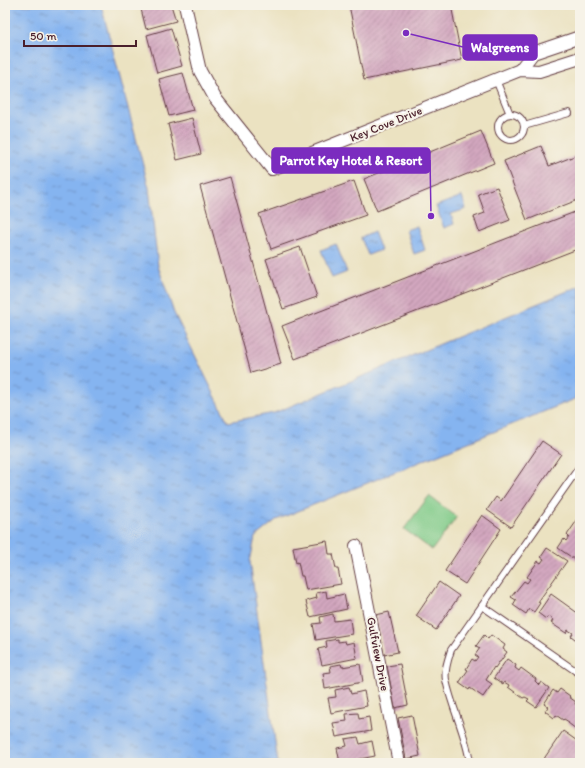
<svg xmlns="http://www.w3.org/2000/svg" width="585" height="768" font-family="Itim,sans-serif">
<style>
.grass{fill:#81cb89;stroke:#66755a}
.water{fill:url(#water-ripples);stroke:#686a8e}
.building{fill:url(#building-hatch)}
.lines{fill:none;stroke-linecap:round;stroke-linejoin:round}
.lane-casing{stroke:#623c42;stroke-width:8}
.street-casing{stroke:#623c42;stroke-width:14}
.lane{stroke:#fff;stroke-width:6}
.street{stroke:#fff;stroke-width:12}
.labels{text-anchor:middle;stroke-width:4;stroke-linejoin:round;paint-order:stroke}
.street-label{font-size:12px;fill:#4a1f2b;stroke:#f7f3e8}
.leader{fill:none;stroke:#7b2cbf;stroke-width:1.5}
.callout-dot{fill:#7b2cbf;stroke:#f7f3e8;stroke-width:1.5}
.callout{fill:#7b2cbf;stroke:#7b2cbf;stroke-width:1.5}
.callout-label{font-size:13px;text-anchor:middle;font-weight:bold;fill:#fff}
</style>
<defs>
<pattern id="water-ripples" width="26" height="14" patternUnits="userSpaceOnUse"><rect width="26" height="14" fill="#85b4f0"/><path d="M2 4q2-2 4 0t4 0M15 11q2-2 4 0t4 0" fill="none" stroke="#6f92c3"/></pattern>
<pattern id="building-hatch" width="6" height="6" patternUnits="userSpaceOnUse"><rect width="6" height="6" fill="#d3a7bf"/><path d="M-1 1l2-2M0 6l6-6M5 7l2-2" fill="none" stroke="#ad879b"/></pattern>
</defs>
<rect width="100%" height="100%" fill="#f7f3e8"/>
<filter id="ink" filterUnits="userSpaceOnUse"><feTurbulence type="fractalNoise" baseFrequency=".025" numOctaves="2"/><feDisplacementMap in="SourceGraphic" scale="8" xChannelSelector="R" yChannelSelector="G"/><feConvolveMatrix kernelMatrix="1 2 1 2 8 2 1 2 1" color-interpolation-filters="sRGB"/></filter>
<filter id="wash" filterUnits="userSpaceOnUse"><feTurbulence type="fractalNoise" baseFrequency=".012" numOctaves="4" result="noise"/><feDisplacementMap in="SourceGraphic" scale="16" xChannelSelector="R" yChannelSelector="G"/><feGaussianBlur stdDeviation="0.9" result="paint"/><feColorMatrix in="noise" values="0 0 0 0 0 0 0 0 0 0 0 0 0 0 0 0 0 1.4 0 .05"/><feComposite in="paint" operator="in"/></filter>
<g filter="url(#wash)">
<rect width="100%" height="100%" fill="#ebe2c1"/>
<path class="grass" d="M429 496 457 517 432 550 404 529Z"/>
<g class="water">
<path d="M5 5H101L149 188 158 266 174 313 228 422 274 413 580 286V397L276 520 255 537 250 562 278 763H5Z"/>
<path d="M462 196 466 209 451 214 454 224 444 228 436 206Z"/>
<path d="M417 226 425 250 414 254 406 230Z"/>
<path d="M374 232 381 250 368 255 361 238Z"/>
<path d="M336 244 347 272 332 278 321 250Z"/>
</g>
<g id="blocks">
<g class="building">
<path d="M140 5H171L176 21 146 29Z"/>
<path d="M349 5H451L462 60 364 80Z"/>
<path d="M171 28 182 66 157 73 147 35Z"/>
<path d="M183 73 193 110 169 116 159 79Z"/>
<path d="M192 118 201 154 177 160 168 124Z"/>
<path d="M481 131 494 163 377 211 364 179Z"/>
<path d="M541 146 549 166 577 155 580 162V199L527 220 504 161Z"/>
<path d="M230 177 281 364 251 373 200 186Z"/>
<path d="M354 181 366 215 271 249 259 214Z"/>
<path d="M497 187 510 220 479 232 474 217 485 213 478 194Z"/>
<path d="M580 210V248L295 359 282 326Z"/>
<path d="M300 247 317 297 283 309 266 259Z"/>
<path d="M542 441 561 454 511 527 487 510 496 497 501 501Z"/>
<path d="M482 515 501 529 465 584 445 571Z"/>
<path d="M578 519 580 521V557L577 561 558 548 564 539 566 541 569 537 567 535Z"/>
<path d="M327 541 329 554H333L336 569H338L341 584 306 590 303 576H301L298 562 296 563 293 547Z"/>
<path d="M547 548 567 561 538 602 540 603 534 612 529 609 526 614 513 605 516 600 511 597 524 581 527 583 530 579 527 577 538 561 541 563 544 559 541 557Z"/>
<path d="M439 582 459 596 436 630 416 616Z"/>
<path d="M326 591 327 598 344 594 347 609 310 617 306 601 317 598 316 593Z"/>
<path d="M551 594 579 614V642L571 636 573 633 568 630 566 633 551 623 553 620 548 616 546 619 538 613Z"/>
<path d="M389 612 398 652 384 655 376 615Z"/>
<path d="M333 614 334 621 350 619 352 634 316 640 313 624 321 623 320 617Z"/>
<path d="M484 635 488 639 491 635 505 645 503 649 507 652 500 662H499L495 668 494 667 486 680 492 684 483 697 470 688 469 690 459 683 468 670 466 669 472 659 475 661 478 657 475 655 480 648 476 646Z"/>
<path d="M338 639V642L345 641 346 644 354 642 357 658 322 665 318 649 327 647 326 641Z"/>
<path d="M507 659 516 665 515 668 519 671 521 668 536 679 535 681 539 685 541 682 549 688 536 707 527 701 529 699 525 697 523 698 508 687 509 685 504 682 503 684 494 678Z"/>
<path d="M341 664 342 667 360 664 363 682 325 689 323 673 331 672 330 666Z"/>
<path d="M400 664 408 705 395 708 387 666Z"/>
<path d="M349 687 351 694 364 691 367 706 331 713 328 698 336 697 335 690Z"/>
<path d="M560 689 570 696 569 697 576 702 575 704 579 707 580 705V732L568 723 569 722 564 719 563 720 556 715 554 718 545 711 548 707 544 704 553 690 557 693Z"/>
<path d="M358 713 359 719 369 717 371 731 336 737 333 723 347 721 346 714Z"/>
<path d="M412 715 420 756 406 759 398 718Z"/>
<path d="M563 731 580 743V754L574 763H541Z"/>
<path d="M358 737 360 744 372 741 375 756 340 763 337 748 347 746 345 739Z"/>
</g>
</g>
</g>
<g filter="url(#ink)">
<use href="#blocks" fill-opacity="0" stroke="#623c42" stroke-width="1"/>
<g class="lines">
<defs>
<g id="lane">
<path d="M496 80 510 114"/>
<circle cx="511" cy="127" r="13"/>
<path d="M524 126 569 113"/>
<path d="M482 606 580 674"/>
<path d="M470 763C466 734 452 709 446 680 444 670 448 660 451 650L580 466"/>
</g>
<g id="street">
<path d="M185 5 200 71 215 98 272 169 520 70 539 71 580 58"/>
<path d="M520 70 533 53 580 37"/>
<path d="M356 546 399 763"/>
</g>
</defs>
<use href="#lane" class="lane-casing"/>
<use href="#street" class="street-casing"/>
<use href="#lane" class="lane"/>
<use href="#street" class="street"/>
</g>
</g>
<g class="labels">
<g class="street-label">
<text transform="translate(386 124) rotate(-22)" y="4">Key Cove Drive</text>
<text transform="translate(378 654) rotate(79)" y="4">Gulfview Drive</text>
</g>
</g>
<path class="leader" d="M406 33L463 47M431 216L430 160"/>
<g class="callout-dot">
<circle cx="406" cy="33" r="4"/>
<circle cx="431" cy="216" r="4"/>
</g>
<g class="callout">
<rect x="463" y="35" width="74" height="25" rx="4"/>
<rect x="272" y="148" width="158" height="25" rx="4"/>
</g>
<g class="callout-label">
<text x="500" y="52">Walgreens</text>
<text x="351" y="165">Parrot Key Hotel &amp; Resort</text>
</g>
<rect width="585" height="768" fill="none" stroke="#f7f3e8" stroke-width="20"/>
<path d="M24 40v6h112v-6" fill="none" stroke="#4a1f2b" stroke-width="2"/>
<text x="30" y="40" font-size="12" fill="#4a1f2b" stroke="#f7f3e8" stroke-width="3" paint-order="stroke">50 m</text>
</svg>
